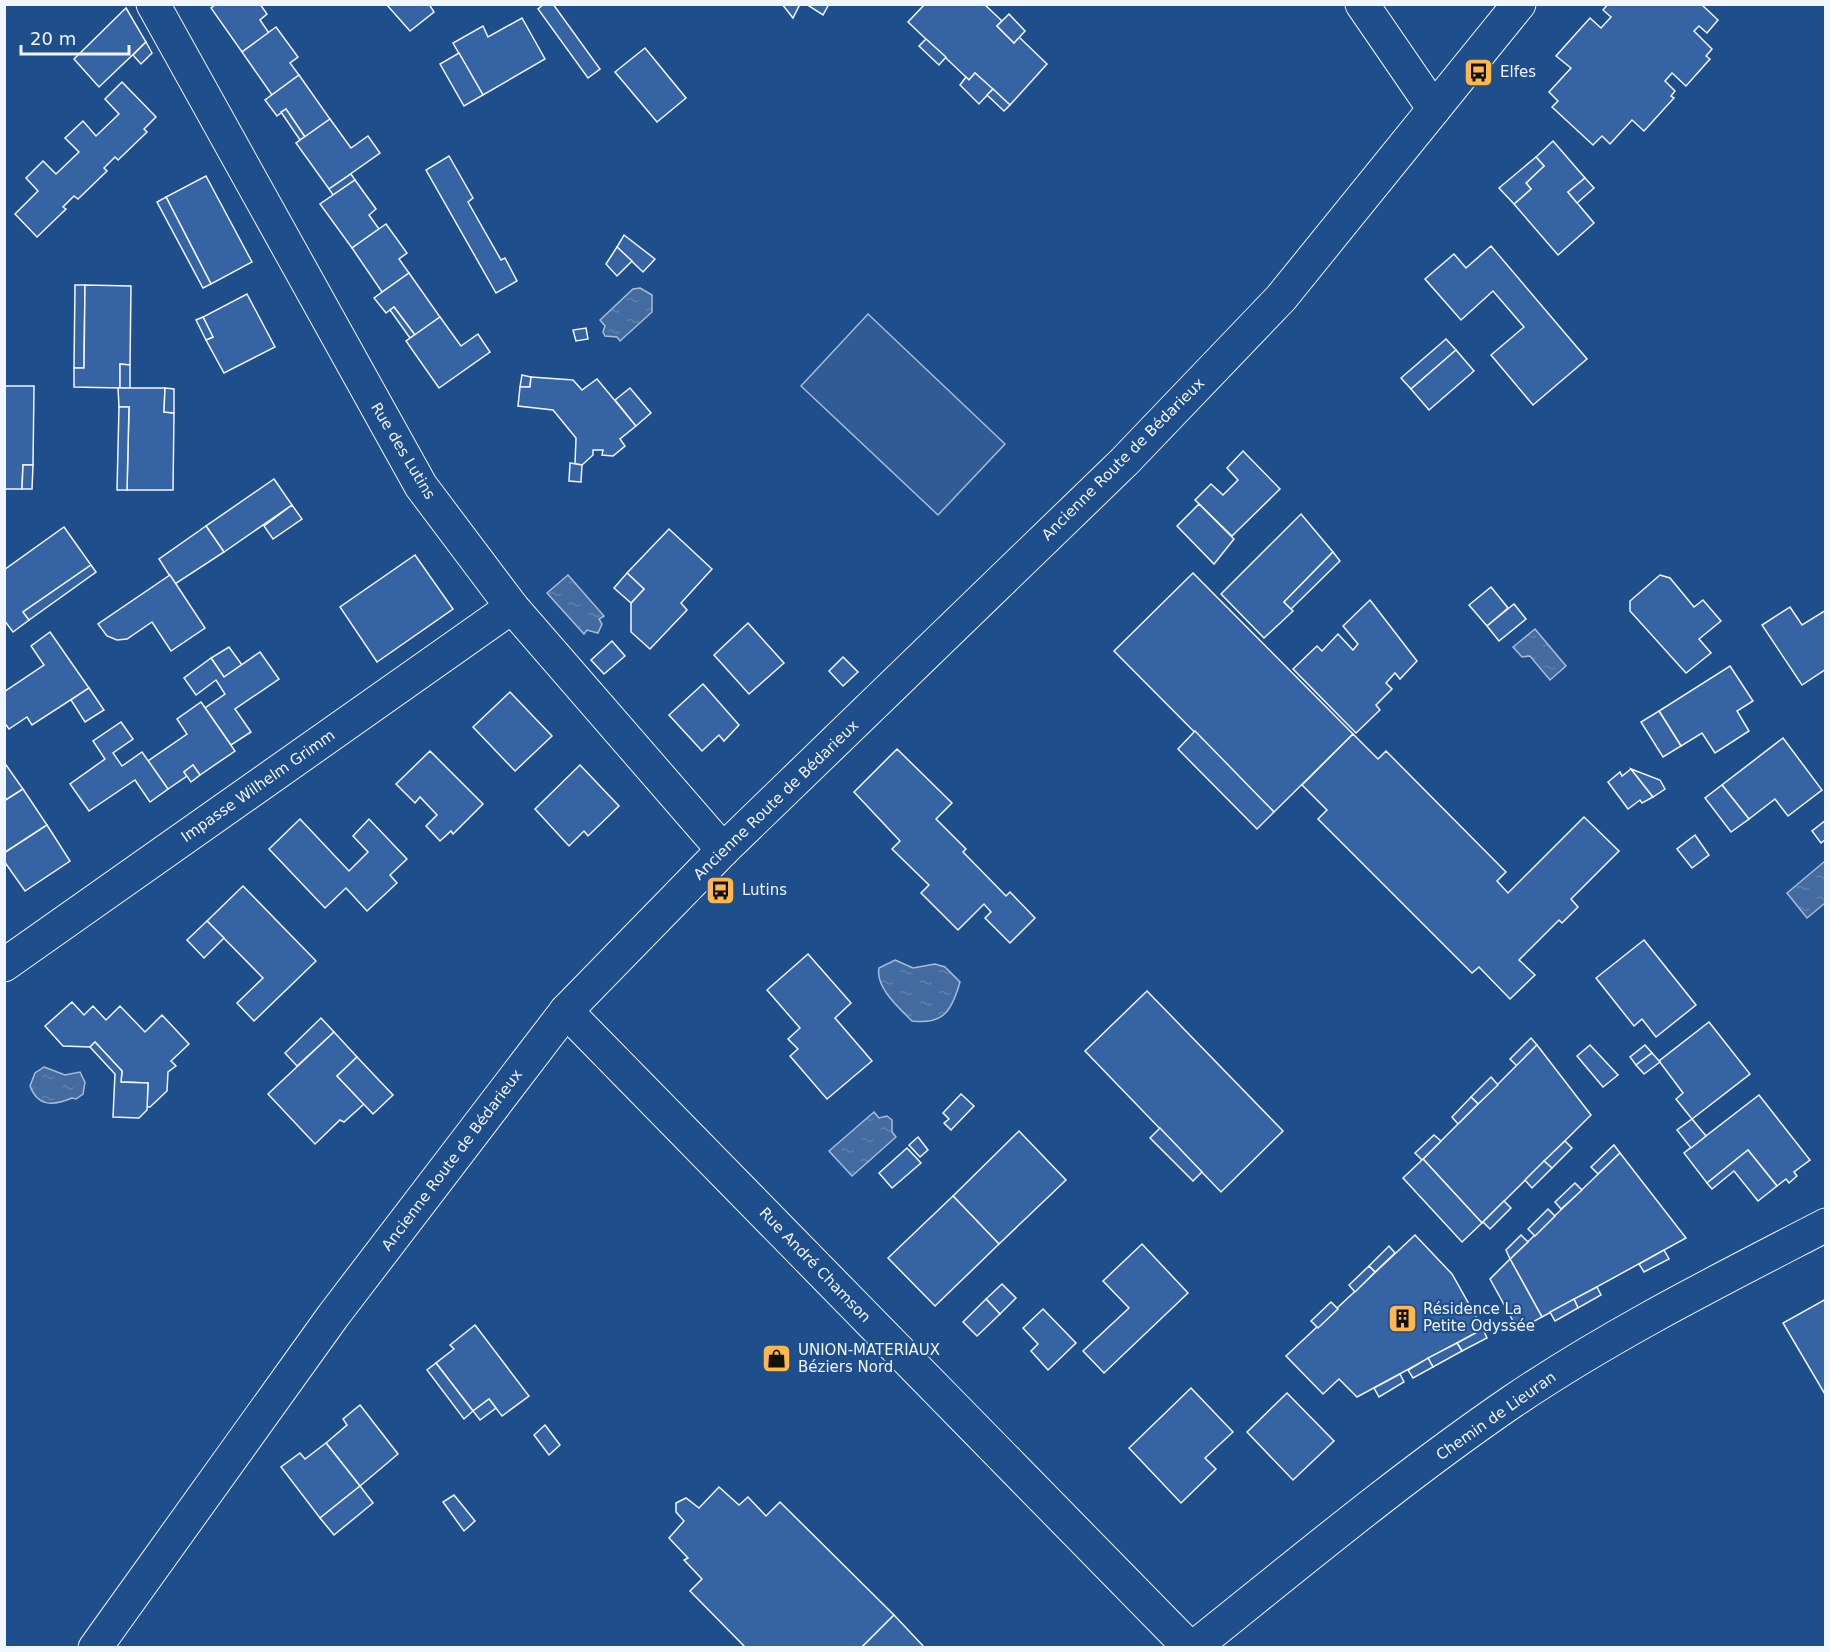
<svg xmlns="http://www.w3.org/2000/svg" width="1830" height="1652" font-family="'DejaVu Sans',sans-serif">
<style>
.built{fill:#305b95;stroke:#a8bbd7;stroke-width:1.5}
.water{fill:url(#water-ripples);stroke:#a8bbd7;stroke-width:1.5}
.building{fill:#3563a3;stroke:#f2f6ff;stroke-width:1.5}
.lines{fill:none;stroke-linecap:round;stroke-linejoin:round}
.minor-casing{stroke:#f2f6ff;stroke-width:35}
.minor{stroke:#1f4e8c;stroke-width:33}
.labels{text-anchor:middle;stroke-width:4.5;stroke-linejoin:round;paint-order:stroke}
.poi-label{font-size:15px;fill:#f2f6ff;stroke:#1f4e8c;text-anchor:start}
.street-label{font-size:15px;fill:#f2f6ff;stroke:#1f4e8c}
</style>
<defs>
<pattern id="water-ripples" width="26" height="14" patternUnits="userSpaceOnUse" patternTransform="scale(1.5)"><rect width="26" height="14" fill="#446ba0"/><path d="M2 4q2-2 4 0t4 0M15 11q2-2 4 0t4 0" fill="none" stroke="#5f81ae"/></pattern>
</defs>
<rect width="100%" height="100%" fill="#1f4e8c"/>
<path class="built" d="M868 314 1005 444 938 515 801 386Z"/>
<g class="water">
<path d="M640 288 652 295V312L620 341 617 337 605 336 603 332 605 326 600 320 633 289Z"/>
<path d="M568 575 604 616 599 619 602 624 598 633 587 630 584 634 547 593Z"/>
<path d="M1535 629 1566 666 1550 680 1530 656 1522 657 1513 647Z"/>
<path d="M1825 861V903L1807 918 1787 893Z"/>
<path d="M895 960 913 968 935 964 945 967 960 982C952 1010 944 1025 912 1021 899 1008 875 987 879 968Z"/>
<path d="M44 1067 65 1075 80 1072 85 1082 83 1094 76 1099 72 1098C53 1106 38 1107 30 1086L35 1073Z"/>
<path d="M874 1112 879 1118 887 1116 892 1120V1132L896 1137 852 1176 829 1151Z"/>
</g>
<g class="building">
<path d="M216 4H260L267 14 260 20 269 33 242 52 211 8Z"/>
<path d="M386 4H429L434 12 410 31Z"/>
<path d="M544 4H553L600 69 588 78 538 9Z"/>
<path d="M782 4H800L793 18Z"/>
<path d="M806 4H829L823 15Z"/>
<path d="M925 4H984L1002 21 997 26 1014 43 1019 37 1047 64 1010 105 975 73 969 80 908 22Z"/>
<path d="M1608 4H1701L1718 20 1707 33 1699 26 1694 31 1712 49 1706 56 1710 59 1686 86 1672 73 1665 81 1675 91 1671 96 1674 98 1644 131 1632 120 1610 144 1602 136 1593 145 1552 107 1558 101 1549 92 1571 68 1556 56 1590 18 1601 28 1611 17 1603 10Z"/>
<path d="M126 8 146 42 99 87 74 59Z"/>
<path d="M1009 14 1025 31 1014 43 997 26Z"/>
<path d="M522 18 545 59 483 95 453 43 483 26 488 37Z"/>
<path d="M276 27 298 57 290 63 299 75 272 95 242 52Z"/>
<path d="M926 39 946 57 939 65 919 46Z"/>
<path d="M146 42 152 53 141 64 133 55Z"/>
<path d="M645 48 686 98 657 122 615 72Z"/>
<path d="M459 53 483 95 464 106 440 64Z"/>
<path d="M975 73 993 89 979 104 960 85 966 77 969 80Z"/>
<path d="M299 75 330 119 305 137 286 109 277 116 265 100Z"/>
<path d="M122 82 156 117 144 129 147 132 118 160 115 157 104 168 107 171 78 199 74 196 63 207 66 209 37 237 15 214 38 191 26 178 43 161 56 174 79 152 65 138 83 121 96 136 119 114 105 99Z"/>
<path d="M993 89 1010 105 1004 111 987 95Z"/>
<path d="M286 109 305 137 300 140 281 112Z"/>
<path d="M330 119 351 148 368 136 380 153 329 189 296 143Z"/>
<path d="M1553 141 1585 178 1568 192 1594 223 1558 255 1514 204 1531 189 1526 183 1544 166 1536 157Z"/>
<path d="M449 156 473 198 468 202 501 260 505 258 517 281 496 293 426 170Z"/>
<path d="M1536 157 1544 166 1526 183 1531 189 1514 204 1499 188Z"/>
<path d="M351 174 355 180 333 195 329 189Z"/>
<path d="M206 176 252 262 211 284 166 197Z"/>
<path d="M1585 178 1594 188 1577 203 1568 192Z"/>
<path d="M355 180 376 209 369 215 379 229 352 248 320 204Z"/>
<path d="M166 197 211 284 203 288 157 202Z"/>
<path d="M386 224 407 253 399 259 409 273 382 292 352 248Z"/>
<path d="M624 235 655 259 643 272 617 247Z"/>
<path d="M1491 246 1587 359 1533 405 1491 355 1524 327 1493 291 1461 320 1425 279 1454 254 1466 268Z"/>
<path d="M617 247 632 261 617 276 606 264Z"/>
<path d="M409 273 440 317 415 335 394 307 386 313 374 298Z"/>
<path d="M75 285H85L84 368H74Z"/>
<path d="M85 285 131 286 130 365 120 364V388L74 387V368H84Z"/>
<path d="M247 294 275 347 224 373 206 340 213 337 203 317Z"/>
<path d="M394 307 415 335 410 338 390 310Z"/>
<path d="M203 317 213 337 206 340 196 320Z"/>
<path d="M440 317 461 346 478 334 490 352 439 388 406 341Z"/>
<path d="M586 328 588 339 576 341 573 330Z"/>
<path d="M1446 339 1456 350 1411 389 1401 378Z"/>
<path d="M1456 350 1474 371 1429 410 1411 389Z"/>
<path d="M120 364 130 365V388H120Z"/>
<path d="M522 375 531 377 530 387H520Z"/>
<path d="M531 377 573 380 582 390 597 379 636 426 620 439 625 446 613 456 602 455 603 450H593V455L582 465 575 464 576 438 553 410 518 406 520 387H530Z"/>
<path d="M4 386H34L33 465H23L22 489H4Z"/>
<path d="M118 388H165L164 412 174 413 173 490H127L129 407H119Z"/>
<path d="M165 388 174 389V413L164 412Z"/>
<path d="M630 388 651 413 636 426 615 400Z"/>
<path d="M119 407H129L127 490H117Z"/>
<path d="M1243 451 1280 489 1232 536 1195 500 1211 484 1223 495 1238 480 1227 468Z"/>
<path d="M570 463 582 465 581 482 569 481Z"/>
<path d="M23 465H33L32 489H22Z"/>
<path d="M274 479 292 505 224 552 206 526Z"/>
<path d="M1199 504 1234 539 1214 564 1177 526Z"/>
<path d="M292 505 302 519 273 539 264 526Z"/>
<path d="M1301 514 1333 552 1284 602 1293 611 1264 638 1221 594Z"/>
<path d="M206 526 224 552 175 584 159 559Z"/>
<path d="M64 527 91 565 23 612 29 620 13 632 4 620V570Z"/>
<path d="M669 529 712 569 681 603 687 610 650 649 631 632V603L644 589 627 573Z"/>
<path d="M1333 552 1340 561 1291 609 1284 602Z"/>
<path d="M415 555 453 609 377 662 340 607Z"/>
<path d="M91 565 96 572 29 620 23 612Z"/>
<path d="M627 573 644 589 631 603 614 588Z"/>
<path d="M1193 573 1353 734 1274 812 1114 651Z"/>
<path d="M170 575 205 628 171 651 152 622 127 639 117 640 107 636 98 624Z"/>
<path d="M1660 575 1670 578 1694 607 1703 600 1721 621 1699 639 1711 653 1686 673 1630 611V601Z"/>
<path d="M1491 587 1508 608 1487 626 1469 605Z"/>
<path d="M1370 600 1417 661 1400 679 1395 673 1386 683 1392 689 1376 705 1380 710 1356 733 1293 669 1317 646 1322 651 1338 634 1353 650 1358 644 1343 626Z"/>
<path d="M1514 604 1526 619 1499 641 1487 626Z"/>
<path d="M1790 607 1802 625 1826 610V669L1802 685 1762 625Z"/>
<path d="M748 623 784 663 749 694 714 655Z"/>
<path d="M50 632 89 688 32 725 27 717 9 729 4 722V692L44 665 31 646Z"/>
<path d="M612 641 625 656 604 674 591 660Z"/>
<path d="M229 647 242 665 224 677 211 658Z"/>
<path d="M260 652 279 679 235 709 251 732 231 745 205 708 225 694 216 680 196 695 184 678 211 658 224 677Z"/>
<path d="M843 657 858 672 843 686 829 671Z"/>
<path d="M1730 666 1753 701 1737 711 1749 731 1715 753 1702 733 1681 746 1659 711Z"/>
<path d="M703 684 739 725 724 741 719 735 702 751 669 715Z"/>
<path d="M89 688 104 710 85 722 71 700Z"/>
<path d="M510 692 552 736 515 771 473 727Z"/>
<path d="M201 702 235 751 200 775 193 765 184 772 187 776 168 789 148 761 187 734 177 719Z"/>
<path d="M1659 711 1681 746 1663 757 1641 722Z"/>
<path d="M121 722 133 739 113 753 122 766 142 752 168 789 150 802 135 780 89 811 70 784 105 759 93 741Z"/>
<path d="M1195 731 1274 812 1257 829 1178 749Z"/>
<path d="M1353 734 1378 759 1386 751 1506 872 1497 881 1508 893 1584 817 1619 851 1571 899 1578 907 1562 923 1559 920 1519 960 1535 975 1510 999 1479 967 1472 973 1318 819 1327 810 1302 785Z"/>
<path d="M1783 738 1822 790 1788 816 1775 799 1749 819 1722 785Z"/>
<path d="M897 749 952 803 936 819 966 849 963 852 1006 896 1010 892 1035 918 1010 943 985 918 991 912 984 904 958 930 921 893 929 885 892 849 900 841 854 792Z"/>
<path d="M430 751 483 804 453 834 451 831 440 841 426 826 437 815 420 797 415 803 396 784Z"/>
<path d="M4 762 23 789 4 801Z"/>
<path d="M193 765 200 775 191 782 184 772Z"/>
<path d="M580 765 619 806 588 836 584 831 569 846 535 809Z"/>
<path d="M1631 769 1653 797 1642 803 1640 800 1628 809 1608 782 1620 772 1622 776Z"/>
<path d="M1631 769 1660 780 1665 789 1653 797Z"/>
<path d="M1722 785 1749 819 1731 832 1705 798Z"/>
<path d="M23 789 47 825 4 853V801Z"/>
<path d="M300 819 349 871 368 852 353 836 369 819 407 859 390 875 397 883 367 911 346 888 325 908 269 849Z"/>
<path d="M1826 820V839L1821 843 1812 831Z"/>
<path d="M47 825 70 861 25 891 4 861V853Z"/>
<path d="M1695 835 1709 855 1692 868 1677 849Z"/>
<path d="M243 886 316 961 254 1021 237 1003 263 978 207 921Z"/>
<path d="M207 921 224 938 204 958 187 940Z"/>
<path d="M1644 940 1696 1005 1656 1037 1642 1019 1634 1026 1596 978Z"/>
<path d="M808 954 851 1003 835 1018 872 1061 827 1099 790 1056 798 1049 788 1039 800 1028 767 990Z"/>
<path d="M1147 991 1283 1131 1221 1192 1085 1051Z"/>
<path d="M72 1002 84 1015 93 1006 106 1020 120 1006 145 1032 162 1015 189 1044 171 1061 176 1066 168 1072 167 1091 150 1107H147L148 1083 121 1082 122 1071 95 1042 90 1047 63 1046 45 1026Z"/>
<path d="M321 1018 334 1032 297 1066 285 1053Z"/>
<path d="M1709 1022 1750 1074 1692 1119 1676 1099 1683 1093 1659 1061Z"/>
<path d="M334 1032 357 1057 337 1076 364 1104 344 1122 340 1120 315 1144 268 1094Z"/>
<path d="M1531 1038 1537 1045 1517 1066 1510 1059Z"/>
<path d="M95 1042 122 1071 121 1082 148 1083 147 1110 139 1118 113 1117 115 1074 90 1047Z"/>
<path d="M1537 1045 1591 1115 1482 1223 1423 1159Z"/>
<path d="M1590 1045 1618 1075 1603 1087 1577 1056Z"/>
<path d="M1645 1045 1652 1053 1636 1065 1630 1057Z"/>
<path d="M1652 1053 1660 1062 1644 1074 1636 1065Z"/>
<path d="M357 1057 393 1095 373 1114 337 1076Z"/>
<path d="M1491 1077 1498 1085 1478 1104 1471 1097Z"/>
<path d="M961 1094 974 1106 951 1130 944 1123 949 1119 943 1113Z"/>
<path d="M1759 1095 1810 1160 1794 1172 1797 1176 1789 1183 1786 1179 1777 1186 1748 1150 1707 1183 1684 1153Z"/>
<path d="M1471 1097 1478 1104 1458 1124 1452 1117Z"/>
<path d="M1692 1119 1706 1136 1691 1148 1677 1130Z"/>
<path d="M1160 1128 1202 1172 1193 1181 1150 1138Z"/>
<path d="M1019 1131 1066 1180 999 1244 953 1196Z"/>
<path d="M1434 1135 1441 1141 1422 1160 1415 1153Z"/>
<path d="M918 1137 928 1150 920 1157 909 1145Z"/>
<path d="M1565 1141 1572 1148 1552 1168 1544 1161Z"/>
<path d="M1614 1145 1620 1153 1598 1174 1591 1167Z"/>
<path d="M907 1148 921 1163 892 1188 879 1173Z"/>
<path d="M1748 1150 1777 1186 1758 1201 1734 1171 1712 1189 1707 1183Z"/>
<path d="M1620 1153 1686 1238 1542 1317 1510 1259Z"/>
<path d="M1423 1159 1482 1223 1462 1242 1403 1178Z"/>
<path d="M1544 1161 1552 1168 1532 1188 1525 1180Z"/>
<path d="M1575 1183 1582 1190 1561 1209 1555 1202Z"/>
<path d="M953 1196 999 1244 935 1306 888 1258Z"/>
<path d="M1504 1201 1511 1208 1490 1229 1483 1222Z"/>
<path d="M1548 1209 1555 1216 1535 1236 1528 1229Z"/>
<path d="M1415 1235 1452 1274 1483 1329 1357 1397 1339 1379 1323 1394 1286 1356Z"/>
<path d="M1521 1235 1528 1242 1510 1259 1506 1250Z"/>
<path d="M1142 1244 1188 1293 1104 1373 1083 1351 1129 1308 1103 1281Z"/>
<path d="M1389 1246 1395 1253 1375 1272 1369 1266Z"/>
<path d="M1664 1250 1669 1259 1644 1272 1639 1264Z"/>
<path d="M1510 1259 1542 1317 1518 1330 1490 1279Z"/>
<path d="M1369 1266 1375 1272 1355 1292 1349 1285Z"/>
<path d="M1002 1284 1016 1298 1000 1314 986 1299Z"/>
<path d="M1597 1287 1601 1295 1578 1308 1574 1299Z"/>
<path d="M986 1299 1000 1314 977 1336 963 1322Z"/>
<path d="M1574 1299 1578 1308 1555 1321 1550 1312Z"/>
<path d="M1826 1299V1396L1783 1323Z"/>
<path d="M1331 1302 1338 1309 1318 1328 1311 1321Z"/>
<path d="M1043 1309 1076 1343 1048 1370 1031 1351 1038 1344 1023 1328Z"/>
<path d="M475 1325 529 1396 502 1416 489 1399 473 1411 436 1363 454 1349 450 1345Z"/>
<path d="M1483 1329 1487 1338 1462 1351 1457 1343Z"/>
<path d="M1457 1343 1462 1351 1433 1367 1428 1358Z"/>
<path d="M1428 1358 1433 1367 1413 1378 1408 1370Z"/>
<path d="M436 1363 473 1411 464 1419 427 1370Z"/>
<path d="M1400 1374 1404 1382 1379 1397 1374 1388Z"/>
<path d="M1191 1388 1233 1432 1205 1458 1216 1469 1181 1503 1129 1448Z"/>
<path d="M1287 1393 1334 1441 1293 1480 1247 1432Z"/>
<path d="M489 1399 496 1408 480 1420 473 1411Z"/>
<path d="M360 1405 398 1454 360 1486 326 1443 347 1425 343 1419Z"/>
<path d="M545 1425 560 1445 549 1455 534 1435Z"/>
<path d="M326 1443 360 1486 320 1518 281 1467 300 1453 305 1459Z"/>
<path d="M360 1486 373 1503 334 1535 320 1518Z"/>
<path d="M719 1487 739 1505 748 1497 766 1516 780 1502 894 1615 861 1648H746L690 1591 702 1579 684 1560 688 1558 669 1538 684 1521 676 1512V1503L686 1498 699 1508Z"/>
<path d="M454 1495 475 1521 464 1531 443 1502Z"/>
<path d="M894 1615 925 1648H861Z"/>
</g>
<g class="lines">
<defs>
<g id="minor">
<path d="M153 4 421 486 512 607 723 850"/>
<path d="M1362 4 1434 109"/>
<path d="M4 965 512 607"/>
<path d="M566 1011 1190 1648"/>
<path d="M95 1648 333 1316 566 1011 723 850 1124 462 1281 298 1519 4"/>
<path d="M1193 1648C1298 1564 1402 1477 1513 1401 1612 1334 1720 1280 1826 1225"/>
</g>
</defs>
<use href="#minor" class="minor-casing"/>
<use href="#minor" class="minor"/>
</g>
<defs>
<symbol id="bus-square" viewBox="-11 -11 22 22"><rect x="-9" y="-9" width="18" height="18" rx="4" fill="#ffb74d" stroke="#1f4e8c"/><path d="M-5-6H5V4H4V6H2V4H-2V6H-4V4H-5ZM-3.5-4V0h7V-4ZM-3.5 1.2v1.5H-2V1.2ZM2 1.2v1.5H3.5V1.2Z" fill="#111"/></symbol>
<symbol id="building-square" viewBox="-11 -11 22 22"><rect x="-9" y="-9" width="18" height="18" rx="4" fill="#ffb74d" stroke="#1f4e8c"/><path d="M-4-6H4V6H1V3H-1V6H-4ZM-2.5-4.3h1.7v1.8h-1.7ZM.8-4.3h1.7v1.8H.8ZM-2.5-1h1.7V.8h-1.7ZM.8-1h1.7V.8H.8Z" fill="#111"/></symbol>
<symbol id="shop-square" viewBox="-11 -11 22 22"><rect x="-9" y="-9" width="18" height="18" rx="4" fill="#ffb74d" stroke="#1f4e8c"/><path d="M-5-2.5h2.3a2.7 3.5 0 0 1 5.4 0H5L5.5 6h-11ZM-1.5-2.5h3a1.5 2.3 0 0 0-3 0Z" fill="#111"/></symbol>
</defs>
<g fill-rule="evenodd">
<use href="#bus-square" x="1462" y="56" width="33" height="33"/>
<use href="#bus-square" x="704" y="874" width="33" height="33"/>
<use href="#building-square" x="1386" y="1302" width="33" height="33"/>
<use href="#shop-square" x="760" y="1342" width="33" height="33"/>
</g>
<g class="labels">
<g class="poi-label">
<text x="1500" y="77">Elfes</text>
<text x="742" y="895">Lutins</text>
<text x="1423" y="1314">Résidence La<tspan x="1423" dy="17">Petite Odyssée</tspan></text>
<text x="798" y="1355">UNION-MATERIAUX<tspan x="798" dy="17">Béziers Nord</tspan></text>
</g>
<g class="street-label">
<text transform="translate(403 451) rotate(59)" y="5">Rue des Lutins</text>
<text transform="translate(1123 459) rotate(-45)" y="5">Ancienne Route de Bédarieux</text>
<text transform="translate(258 786) rotate(-35)" y="5">Impasse Wilhelm Grimm</text>
<text transform="translate(776 800) rotate(-44)" y="5">Ancienne Route de Bédarieux</text>
<text transform="translate(452 1160) rotate(-53)" y="5">Ancienne Route de Bédarieux</text>
<text transform="translate(815 1265) rotate(46)" y="5">Rue André Chamson</text>
<text transform="translate(1496 1416) rotate(-35)" y="5">Chemin de Lieuran</text>
</g>
</g>
<rect width="1830" height="1652" fill="none" stroke="#f2f6ff" stroke-width="12"/>
<path d="M21 45v9h108v-9" fill="none" stroke="#f2f6ff" stroke-width="3"/>
<text x="30" y="45" font-size="18" fill="#f2f6ff" stroke="#1f4e8c" stroke-width="4.5" paint-order="stroke">20 m</text>
</svg>
